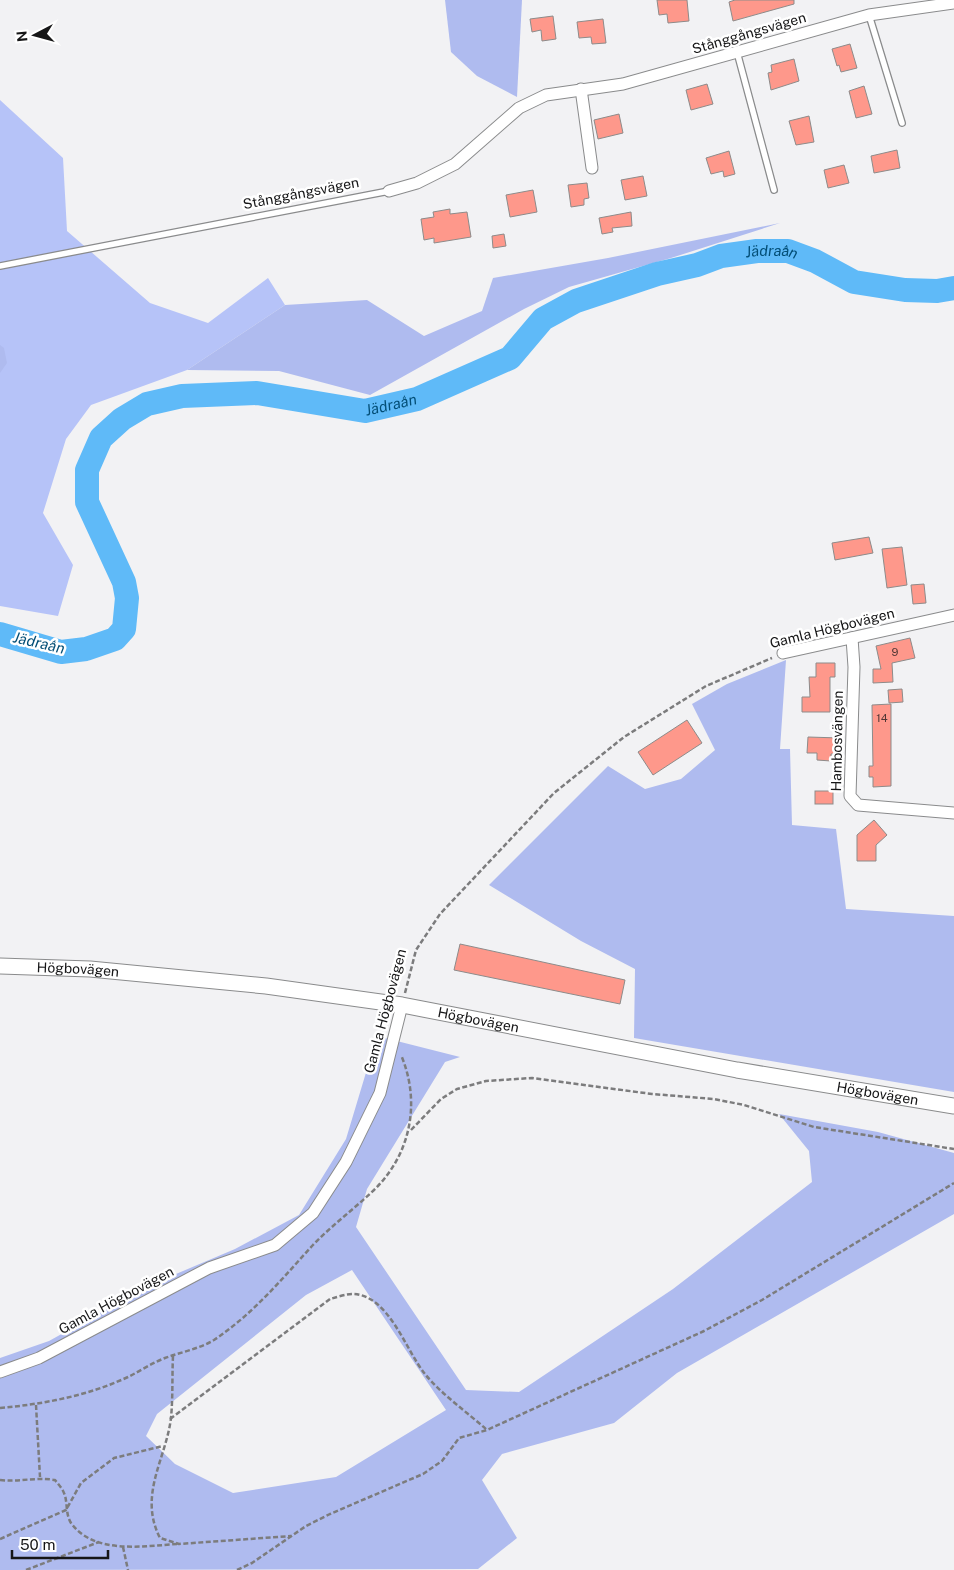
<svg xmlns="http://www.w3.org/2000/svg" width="954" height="1570" font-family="'Public Sans',sans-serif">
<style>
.green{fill:#b6c3f8}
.forest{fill:#afbbef;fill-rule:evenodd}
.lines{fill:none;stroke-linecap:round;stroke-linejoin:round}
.river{stroke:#5fbaf8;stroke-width:24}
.building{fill:#fe988b;stroke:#8d8b8a}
.lane-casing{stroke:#8a8b8c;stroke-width:8}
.street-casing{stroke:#8a8b8c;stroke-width:13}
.secondary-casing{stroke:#8a8b8c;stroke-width:17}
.path{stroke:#7c7c7d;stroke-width:2.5;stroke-dasharray:5 2.5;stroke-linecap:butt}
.lane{stroke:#fff;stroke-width:5.5}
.street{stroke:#fff;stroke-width:11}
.secondary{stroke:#fff;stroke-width:15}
.labels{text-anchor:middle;stroke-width:5;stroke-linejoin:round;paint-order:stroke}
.number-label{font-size:11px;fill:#503634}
.street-label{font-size:14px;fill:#161617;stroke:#fff}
.water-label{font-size:15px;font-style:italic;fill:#034e76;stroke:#fff}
</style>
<rect width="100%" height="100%" fill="#f2f2f4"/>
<path class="green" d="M0 100 63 158 67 231 150 303 208 323 268 278 285 305 187 370 91 405 66 439 43 513 73 565 58 616 0 606Z"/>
<g class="forest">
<path d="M445 0H522L517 97 477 76 451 52Z"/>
<path d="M780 223 671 258 569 287 524 309 370 395 279 371 187 370 285 305 367 300 424 336 482 311 493 278 608 258Z"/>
<path d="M0 345 4 348 7 363 0 373Z"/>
<path d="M786 660 780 749H790L792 825 836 829 846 909 954 916V1092L634 1038 635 969 581 941 489 885 608 766 645 789 681 779 715 750 692 704 727 684Z"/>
<path d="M377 1036 460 1057 445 1062 367 1189 356 1227 466 1390 519 1392 673 1289 812 1182 809 1151 779 1114 878 1132 954 1153V1214L677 1373 614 1423 502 1454 482 1480 517 1538 478 1569 0 1570V1358L49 1341 150 1285 235 1249 299 1215 346 1139ZM352 1270 446 1410 336 1477 233 1493 175 1464 146 1436 157 1414 306 1295Z"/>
</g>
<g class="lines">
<path class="river" id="s1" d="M0 634 61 652 86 649 115 639 124 629 127 598 124 582 87 502V470L101 438 122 419 147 404 182 396 257 393 365 411 417 399 510 358 543 319 576 301 657 274 697 265 721 256 757 251H788L815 261 854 282 905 290 937 291 954 288"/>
</g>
<g class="building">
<path d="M657 0H687L689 21 668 23 667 14 659 15Z"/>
<path d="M735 0H794V4L733 21 729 2Z"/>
<path d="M553 16 556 39 542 41 541 30 532 32 530 19Z"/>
<path d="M603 19 606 43 592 44 591 37 579 38 577 22Z"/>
<path d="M850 44 857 68 841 72 839 65 837 66 832 49Z"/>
<path d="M794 59 799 81 771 90 768 73 772 72 771 65Z"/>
<path d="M707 84 713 104 691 110 686 90Z"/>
<path d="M864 86 872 114 856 118 849 91Z"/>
<path d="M619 114 623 133 598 139 594 120Z"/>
<path d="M809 116 814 142 796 145 789 121Z"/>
<path d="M897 150 900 168 874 173 871 156Z"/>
<path d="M729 151 735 174 724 177 723 171 711 174 706 158Z"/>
<path d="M844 165 849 183 828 188 824 170Z"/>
<path d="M643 176 647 196 625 200 621 180Z"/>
<path d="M587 183 589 198 584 199V205L571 207 568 185Z"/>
<path d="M533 190 537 212 510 217 506 195Z"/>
<path d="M450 209V214L467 212 471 237 434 243V238L424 240 421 219 434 217 433 212Z"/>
<path d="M631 212 632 226 612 228 613 232 602 234 599 218Z"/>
<path d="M504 234 506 246 493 248 492 236Z"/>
<path d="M869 537 873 553 835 560 832 543Z"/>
<path d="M902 547 907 585 887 588 882 549Z"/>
<path d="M924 584 926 603 913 604 911 585Z"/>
<path d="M910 638 915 658 892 663 893 682 873 683V669H881L876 646Z"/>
<path d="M816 663H835V677H830V712H802V697H810L809 677H816Z"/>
<path d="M902 689 903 702 889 703 888 690Z"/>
<path d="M891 704V786L873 787V777H869V766H873L872 705Z"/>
<path d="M687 720 702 743 653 775 638 752Z"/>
<path d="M808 737 840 738 839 754H831V761L817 760V753H807Z"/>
<rect x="815" y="791" width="18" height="13"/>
<path d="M874 820 887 835 876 845V861H857V835Z"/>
<path d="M460 944 625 980 620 1004 454 970Z"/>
</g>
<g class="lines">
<defs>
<g id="lane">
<path d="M869 15 902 123"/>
<path d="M737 52 774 190"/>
<path d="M0 266 389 191"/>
</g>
<g id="street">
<path d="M581 89 592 168"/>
<path d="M389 191 417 183 455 164 519 108 546 95 623 84 869 15 954 3"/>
<path d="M852 638 854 667 850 796 858 805 954 813"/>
<path d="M783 653 954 615"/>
<path d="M0 1372 39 1358 209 1268 275 1245 313 1213 346 1162 380 1093 402 1005"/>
</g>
<g id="secondary">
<path id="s2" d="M0 966 90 969 266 986 402 1005 737 1070 954 1106"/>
</g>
</defs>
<use href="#lane" class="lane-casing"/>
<use href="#street" class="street-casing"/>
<use href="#secondary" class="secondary-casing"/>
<g class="path">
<path d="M405 993 416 950 440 914 554 793 624 737 706 686 772 658"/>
<path d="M411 1130 441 1099 457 1089 486 1081 532 1078 652 1094 714 1099 744 1105 814 1127 954 1149"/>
<path d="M173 1356C172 1376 173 1397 171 1418 166 1459 138 1495 160 1538L179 1544 291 1536"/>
<path d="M36 1405 40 1477"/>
<path d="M0 1408C44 1404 87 1396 128 1377 140 1371 152 1363 165 1358 181 1352 199 1349 214 1340 253 1314 282 1279 312 1246 331 1226 354 1209 374 1190 411 1154 421 1102 401 1055"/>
<path d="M170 1419 330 1299C337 1297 346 1294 353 1294 389 1295 406 1351 425 1374 440 1393 468 1413 487 1430"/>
<path d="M0 1480C19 1482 36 1477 55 1480 58 1484 62 1488 64 1493 68 1502 65 1513 71 1523 94 1555 144 1546 177 1544"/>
<path d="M0 1539 66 1510 81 1483 114 1458 163 1446"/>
<path d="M123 1547 128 1570"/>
<path d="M26 1570 99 1542"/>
<path d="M237 1570 252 1563 306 1526 330 1514 423 1474 442 1461 459 1438 487 1430 704 1331 762 1300 954 1183"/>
</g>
<use href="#lane" class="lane"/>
<use href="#street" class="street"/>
<use href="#secondary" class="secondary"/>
</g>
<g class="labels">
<g class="number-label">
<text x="895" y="656">9</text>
<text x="882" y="722">14</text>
</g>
<g class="street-label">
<text transform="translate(749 33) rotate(-16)" y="5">Stånggångsvägen</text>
<text transform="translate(301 193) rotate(-11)" y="5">Stånggångsvägen</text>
<text transform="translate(832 628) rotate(-14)" y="5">Gamla Högbovägen</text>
<text transform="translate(837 741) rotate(-89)" y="5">Hambosvängen</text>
<text dy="5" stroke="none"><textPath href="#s2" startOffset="78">Högbovägen</textPath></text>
<text transform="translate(385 1011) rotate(-75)" y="5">Gamla Högbovägen</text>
<text dy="5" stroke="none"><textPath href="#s2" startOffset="482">Högbovägen</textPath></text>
<text dy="5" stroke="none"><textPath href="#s2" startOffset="888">Högbovägen</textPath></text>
<text transform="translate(116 1300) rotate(-28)" y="5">Gamla Högbovägen</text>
</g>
<g class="water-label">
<text dy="5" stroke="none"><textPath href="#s1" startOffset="1060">Jädraån</textPath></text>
<text dy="5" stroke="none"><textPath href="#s1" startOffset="640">Jädraån</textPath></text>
<text transform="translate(39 643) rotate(13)" y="5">Jädraån</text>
</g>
</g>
<g transform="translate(35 35) rotate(264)" stroke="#ffffff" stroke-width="4" paint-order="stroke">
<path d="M0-4L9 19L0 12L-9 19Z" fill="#161617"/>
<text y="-8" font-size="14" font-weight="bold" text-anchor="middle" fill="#161617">N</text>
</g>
<path d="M12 1550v8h96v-8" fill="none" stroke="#161617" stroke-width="2.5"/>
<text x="20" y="1550" font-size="15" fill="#161617" stroke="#ffffff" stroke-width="4" paint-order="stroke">50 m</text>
</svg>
